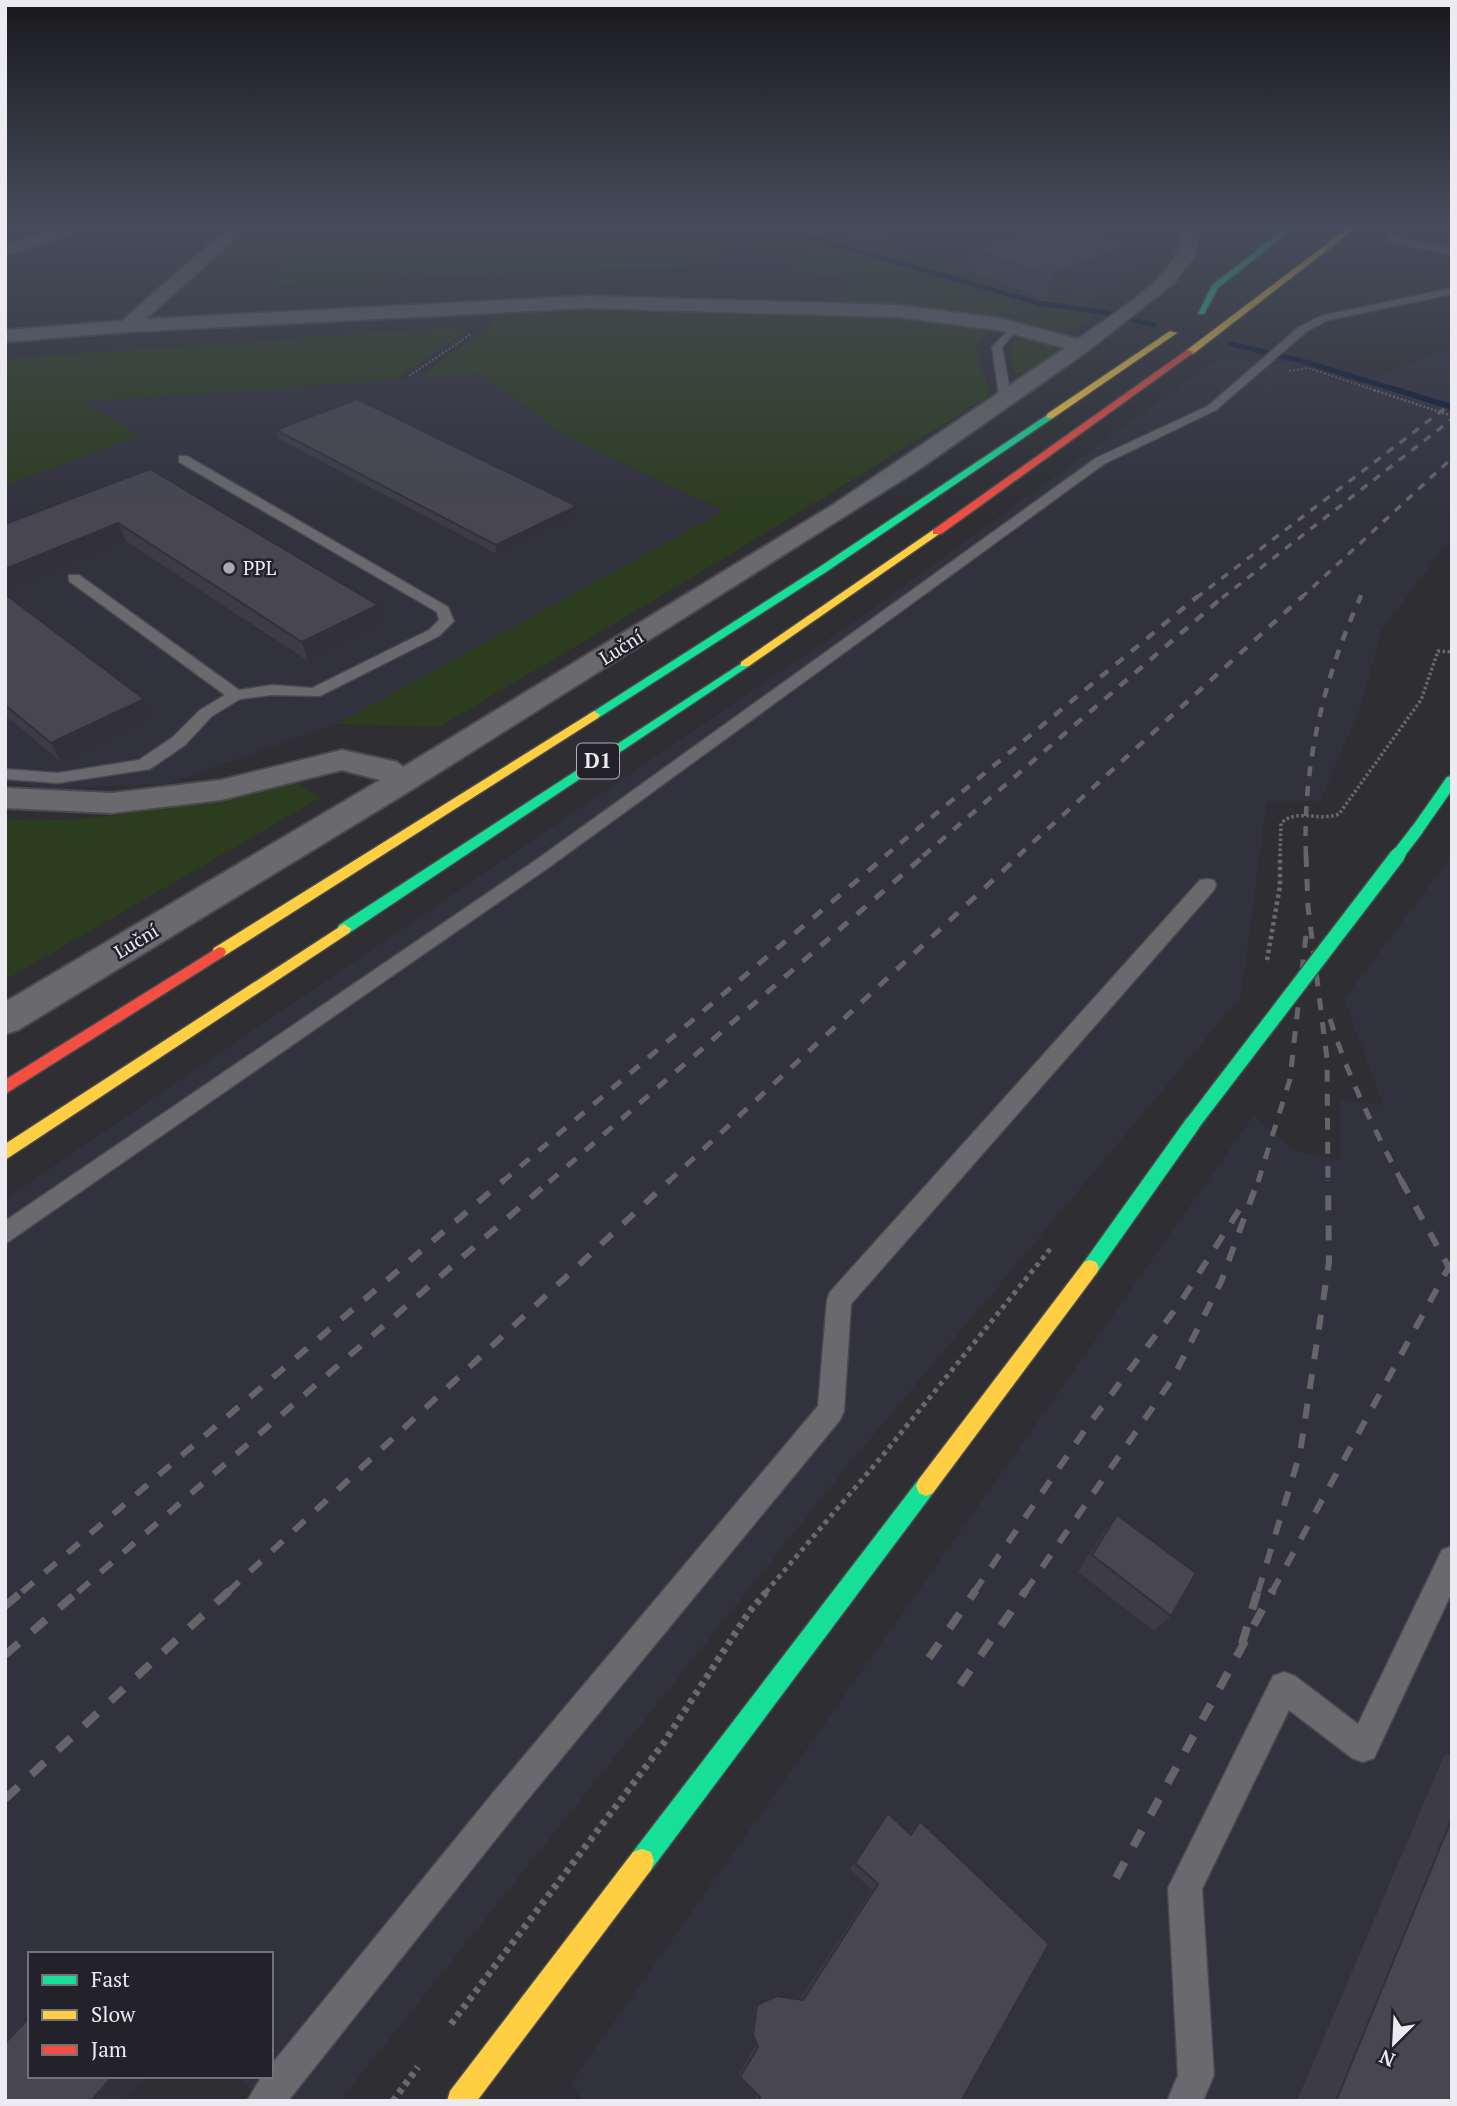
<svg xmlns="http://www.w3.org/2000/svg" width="1457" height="2106" font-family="'PT Serif',serif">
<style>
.built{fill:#32313e}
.green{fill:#2b3d1e}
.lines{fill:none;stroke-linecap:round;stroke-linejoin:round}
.stream-far1{stroke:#0b1736;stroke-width:5}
.stream{stroke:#0b1736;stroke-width:6}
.lane-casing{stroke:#49494e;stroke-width:3}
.street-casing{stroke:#49494e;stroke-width:4}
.fast-casing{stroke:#49494e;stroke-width:3}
.slow-casing{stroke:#49494e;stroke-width:3}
.jam-casing{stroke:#49494e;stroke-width:3}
.path-far5{stroke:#6a6a6e;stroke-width:2;stroke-dasharray:2 2;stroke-linecap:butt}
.path-far4{stroke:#6a6a6e;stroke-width:2.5;stroke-dasharray:2 2;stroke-linecap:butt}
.path-far3{stroke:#6a6a6e;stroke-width:3.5;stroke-dasharray:2.5 2.5;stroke-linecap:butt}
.path-far2{stroke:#6a6a6e;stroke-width:4.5;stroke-dasharray:3.5 3.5;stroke-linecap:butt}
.path-far1{stroke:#6a6a6e;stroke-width:5;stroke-dasharray:4.5 4.5;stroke-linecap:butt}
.path{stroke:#6a6a6e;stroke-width:7;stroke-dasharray:5 5;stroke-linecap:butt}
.lane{fill:#6a6a6e;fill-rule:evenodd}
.street{fill:#6a6a6e;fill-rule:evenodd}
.fast{fill:#16e098;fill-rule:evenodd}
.slow{fill:#ffcf43;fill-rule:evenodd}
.jam{fill:#f24e42;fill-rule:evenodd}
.rail-far4{stroke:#656569;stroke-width:3.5;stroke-dasharray:8 8;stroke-linecap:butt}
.rail-far3{stroke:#656569;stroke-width:4.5;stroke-dasharray:10 10;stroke-linecap:butt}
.rail-far2{stroke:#656569;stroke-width:5;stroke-dasharray:12 12;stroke-linecap:butt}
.rail-far1{stroke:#656569;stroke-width:6;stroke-dasharray:15 15;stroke-linecap:butt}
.rail{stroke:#656569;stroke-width:8;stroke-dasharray:18 18;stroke-linecap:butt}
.fast-bridge-far1-casing{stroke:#49494e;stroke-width:15;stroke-linecap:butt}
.fast-bridge-casing{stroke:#49494e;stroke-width:18;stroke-linecap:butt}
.fast-bridge-far1{stroke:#16e098;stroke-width:12}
.fast-bridge{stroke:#16e098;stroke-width:15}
.wall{fill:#3d3c46}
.shaded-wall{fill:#323139}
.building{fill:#474651;stroke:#323139;stroke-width:2}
.poi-dot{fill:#a9a9ae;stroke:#23222a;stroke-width:2.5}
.labels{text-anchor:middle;stroke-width:5;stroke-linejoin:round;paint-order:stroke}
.far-poi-label{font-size:19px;fill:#ebebf1;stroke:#23222a;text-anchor:start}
.far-street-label{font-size:19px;fill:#ebebf1;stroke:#23222a}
.shield{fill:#23222a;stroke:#afafb5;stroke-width:2}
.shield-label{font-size:21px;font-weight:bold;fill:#ebebf1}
</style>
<rect width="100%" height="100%" fill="#2e2e33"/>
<g class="built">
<path d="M811 227H1108L1164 250 1092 302 1037 297 904 255 847 242Z"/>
<path d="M1452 348V537L1381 632 1361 706 1320 801H1267L1241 997 846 1468 340 2101H257L240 2076H271V1954H30V2060L5 2086V1199L859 618 1219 358 1285 364 1352 386Z"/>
<path d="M481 374 564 435 724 511 337 724 167 784 53 789 5 783V485L139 435 80 402Z"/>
<path d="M1452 855V2101H583L570 2084 1254 1115 1293 1150 1340 1160V1100L1383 1105 1344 999Z"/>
</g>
<g class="green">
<path d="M528 227H811L847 242 904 255 1037 297 1109 306 1075 330 1066 332 995 319 820 304 838 296 856 280 787 270 811 254 735 241 712 265 272 284 282 260 209 262 236 240Z"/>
<path d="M598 304 892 315 989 328 975 349 991 395 693 577 439 727 337 724 724 511 564 435 481 374 418 378 490 326 492 309Z"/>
<path d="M473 326 395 380 82 402 140 435 5 486V359Z"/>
<path d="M1034 339 1052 344 1057 352C1047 362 1026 381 1013 370L1009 347 1015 341Z"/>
<path d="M291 780 320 798 5 980V819C102 826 198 801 291 780Z"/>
</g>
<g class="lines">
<g class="stream-far1">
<path d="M773 227 1039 303 1101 312 1154 325"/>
<path d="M1231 344 1302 361 1403 392"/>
</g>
<path class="stream" d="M1397 390 1452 407"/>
<defs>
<g id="lane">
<path d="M1390 236 1452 249V255L1387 241Z"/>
<path d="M1452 288V294L1328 320 1307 331 1216 410 1104 464 548 868 5 1244V1221L536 860 1096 458 1208 406 1299 327 1321 316Z"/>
<path d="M1014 325 1019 328 1002 347 1012 401 1006 404 1000 401 992 347Z"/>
<path d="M179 456H187L448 607 454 621 439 636 320 696 272 695 240 699 212 716 185 745 150 769 58 783 5 779V769L58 773 139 760 173 737 200 710 225 695 69 581V575H79L239 690 272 685 312 688 429 630 439 620 437 612 179 462Z"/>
<path d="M1207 879 1214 880 1216 885 1214 890 851 1304 844 1411 840 1420 519 1810 288 2101H247L262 2076H271V2065L497 1788 818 1406 827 1300 830 1292 1200 880Z"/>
<path d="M1452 1546V1592L1374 1758 1363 1762 1352 1758 1289 1710 1202 1889 1214 2075 1203 2101H1167L1178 2075 1168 1888 1273 1676 1284 1672 1295 1676 1358 1724 1442 1550Z"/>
</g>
<g id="street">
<path d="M65 227H92L5 256V245Z"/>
<path d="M229 227H248L146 319 587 296 897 305 999 318 1078 339C1112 314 1185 274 1183 227H1199L1195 256 1174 283 1089 350 918 470 413 789 18 1030 5 1034V1002L380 780 342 770 221 800 112 813 5 808V788L112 793 221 780 342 750 397 762 403 767 834 504 1065 348 998 330 897 317 587 308 127 332 5 342V330L122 321Z"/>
</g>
<g id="fast">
<path d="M1287 227H1295L1218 288 1204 314H1198L1212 285Z"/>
<path d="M1050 413 1054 416 1053 418 826 572 598 718 594 719 588 715 818 568Z"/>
<path d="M745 661 749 662V666L349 933H339L337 929 339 925Z"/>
<path d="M1452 776V790L1422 833H1412V827L1447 777Z"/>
<path d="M1193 1116 1199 1118 1201 1123 1199 1128 1096 1274 1090 1276 1084 1274 1081 1268 1084 1262 1187 1118Z"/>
<path d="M926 1476 933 1479 936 1486 933 1493 651 1870 642 1873 633 1870 630 1861 633 1852 919 1479Z"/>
</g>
<g id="slow">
<path d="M1349 227H1357L1193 354H1187V350Z"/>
<path d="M1170 331 1177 333 1053 418H1047V414Z"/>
<path d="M933 530 942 532 749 666H741V662Z"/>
<path d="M594 711 600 715 598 718 224 956H214L212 952 214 948Z"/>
<path d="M344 924 351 929 349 933 5 1160V1144Z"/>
<path d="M1090 1260 1096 1262 1099 1268 1096 1274 933 1493 926 1496 919 1493 916 1486 919 1479 1084 1262Z"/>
<path d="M642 1849 651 1852 654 1861 651 1870 477 2101H447L450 2091 633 1852Z"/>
</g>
<g id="jam">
<path d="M1187 350 1194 352 941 534H933V530Z"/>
<path d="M219 947 224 948 226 952 224 956 5 1094V1080Z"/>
</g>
</defs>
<use href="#lane" class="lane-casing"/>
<use href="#street" class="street-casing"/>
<use href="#fast" class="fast-casing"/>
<use href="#slow" class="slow-casing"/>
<use href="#jam" class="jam-casing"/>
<g class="path-far5">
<path d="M1289 371 1308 368 1380 392"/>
<path d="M409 376 471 334"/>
</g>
<path class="path-far4" d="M1374 390 1452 416"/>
<path class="path-far3" d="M1280 856 1281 823C1297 808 1320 822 1339 814L1421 700 1438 651 1452 652"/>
<path class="path-far2" d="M1267 960 1280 886V855"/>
<path class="path-far1" d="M766 1592 883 1455 1051 1248"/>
<g class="path">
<path d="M451 2024 663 1744 749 1612 768 1590"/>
<path d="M393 2101 418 2067"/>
</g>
<use href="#lane" class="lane"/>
<use href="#street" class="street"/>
<use href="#fast" class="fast"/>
<use href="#slow" class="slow"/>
<use href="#jam" class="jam"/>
<g class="rail-far4">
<path d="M1196 598 1452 403"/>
<path d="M1222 598 1452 419"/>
<path d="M1301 598 1452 458"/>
<path d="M1360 598 1361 595"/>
</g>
<g class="rail-far3">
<path d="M885 856 1198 596"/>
<path d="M923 856 1224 596"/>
<path d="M1018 856 1303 596"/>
<path d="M1306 856C1302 768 1324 676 1361 596"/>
</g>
<g class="rail-far2">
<path d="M1306 855 1308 907 1327 1059 1328 1182"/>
<path d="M1330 1019C1348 1077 1374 1129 1402 1182"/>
<path d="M502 1182 887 855"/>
<path d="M549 1182 925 855"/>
<path d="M668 1182 1020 855"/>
<path d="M1258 1182 1290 1079 1306 935"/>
</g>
<g class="rail-far1">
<path d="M1401 1180 1452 1273"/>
<path d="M22 1592 504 1180"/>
<path d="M78 1592 551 1180"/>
<path d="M228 1592 670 1180"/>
<path d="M974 1592 1089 1424 1180 1303 1241 1207"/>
<path d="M1025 1592 1173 1378 1221 1282 1258 1180"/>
<path d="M1258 1592 1300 1453 1329 1262 1328 1180"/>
<path d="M1272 1592 1452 1261"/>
</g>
<g class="rail">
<path d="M5 1606 24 1590"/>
<path d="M1242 1644 1258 1590"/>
<path d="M5 1655 80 1590"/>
<path d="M929 1658 976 1590"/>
<path d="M960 1685 1026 1590"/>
<path d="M5 1799 230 1590"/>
<path d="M1116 1878 1273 1590"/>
</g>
<defs>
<path id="fast-bridge-far1" d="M1397 856 1417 830"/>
<path id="fast-bridge" d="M1193 1123 1398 855"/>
</defs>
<use href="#fast-bridge-far1" class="fast-bridge-far1-casing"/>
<use href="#fast-bridge" class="fast-bridge-casing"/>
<use href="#fast-bridge-far1" class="fast-bridge-far1"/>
<use href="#fast-bridge" class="fast-bridge"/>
</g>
<g class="wall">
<path d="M823 227H943L942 241 897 253 890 250 884 253Z"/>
<path d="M1128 246 1123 268 1047 297H1037L968 270 971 248Z"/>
<path d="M276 430 578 515 497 554 279 439Z"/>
<path d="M150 469 383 623 308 661 126 541 5 591V524Z"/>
<path d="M5 594 152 718 61 762 5 715Z"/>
<path d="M1117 1515 1171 1616 1154 1631 1078 1572 1103 1533Z"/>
<path d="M1452 1753V2101H1297L1444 1756Z"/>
<path d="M888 1813 909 1833 920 1821 961 2101H754L757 2095 740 2077 739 2074 756 2045 752 2034 755 2005 777 1996 800 1999 872 1890 850 1869Z"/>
</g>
<g class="shaded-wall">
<path d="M929 227H943L942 241 897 253 899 235Z"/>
<path d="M892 232 890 250 884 253 886 236Z"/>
<path d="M1128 246 1123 268 1047 297 1052 274Z"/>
<path d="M577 506 578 515 497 554 496 545Z"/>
<path d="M118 523 126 541 5 591V569Z"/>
<path d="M378 605 383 623 308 661 302 642Z"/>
<path d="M144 699 152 718 61 762 51 743Z"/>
<path d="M113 2076H146L125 2101H91Z"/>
</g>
<g class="building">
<path d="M865 227H929L899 235 892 232 886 236Z"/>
<path d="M1052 227H1082L1128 246 1052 274H1041L971 248Z"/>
<path d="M357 399 577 506 496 545 276 430Z"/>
<path d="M150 469 378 605 302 642 118 523 5 569V524Z"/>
<path d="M5 594 144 699 51 743 5 705Z"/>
<path d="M1117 1515 1196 1573 1171 1616 1092 1555Z"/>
<path d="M888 1813 911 1835 920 1821 1049 1944 961 2101H758L760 2097 740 2077 758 2047 753 2035 757 2005 777 1996 803 2000 878 1884 855 1863Z"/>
<path d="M1452 1818V2101H1336Z"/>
<path d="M30 2017V2076H113L91 2101H5V2043Z"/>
</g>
<linearGradient id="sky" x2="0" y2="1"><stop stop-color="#19191c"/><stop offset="0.43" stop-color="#464c5b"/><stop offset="1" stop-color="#464c5b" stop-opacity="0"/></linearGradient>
<rect width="1457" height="522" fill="url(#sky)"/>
<circle class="poi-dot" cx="229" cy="568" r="7"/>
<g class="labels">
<g class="far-poi-label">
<text x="243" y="575">PPL</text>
</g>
<g class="far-street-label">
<text transform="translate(621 647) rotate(-32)" y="7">Luční</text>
<text transform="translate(136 941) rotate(-31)" y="7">Luční</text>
</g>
<rect class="shield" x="577" y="743.5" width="42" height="35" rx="5"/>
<g class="shield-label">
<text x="598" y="768">D1</text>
</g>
</g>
<rect width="1457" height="2106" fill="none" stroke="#ebebf1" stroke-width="14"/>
<rect x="28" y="1952" width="245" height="126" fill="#23222a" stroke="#73727a" stroke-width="2"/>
<rect x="42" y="1975" width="35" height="10" fill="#16e098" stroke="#73727a" stroke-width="2"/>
<text x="91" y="1987" font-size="21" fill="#ebebf1">Fast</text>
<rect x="42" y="2010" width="35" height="10" fill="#ffcf43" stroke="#73727a" stroke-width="2"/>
<text x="91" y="2022" font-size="21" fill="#ebebf1">Slow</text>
<rect x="42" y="2045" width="35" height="10" fill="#f24e42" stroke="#73727a" stroke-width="2"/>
<text x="91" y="2057" font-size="21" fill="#ebebf1">Jam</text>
<g transform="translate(1394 2043) rotate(204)" stroke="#23222a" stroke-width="5" paint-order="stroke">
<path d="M0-5L12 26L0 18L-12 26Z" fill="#ebebf1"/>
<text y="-10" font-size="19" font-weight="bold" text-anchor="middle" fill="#ebebf1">N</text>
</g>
</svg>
